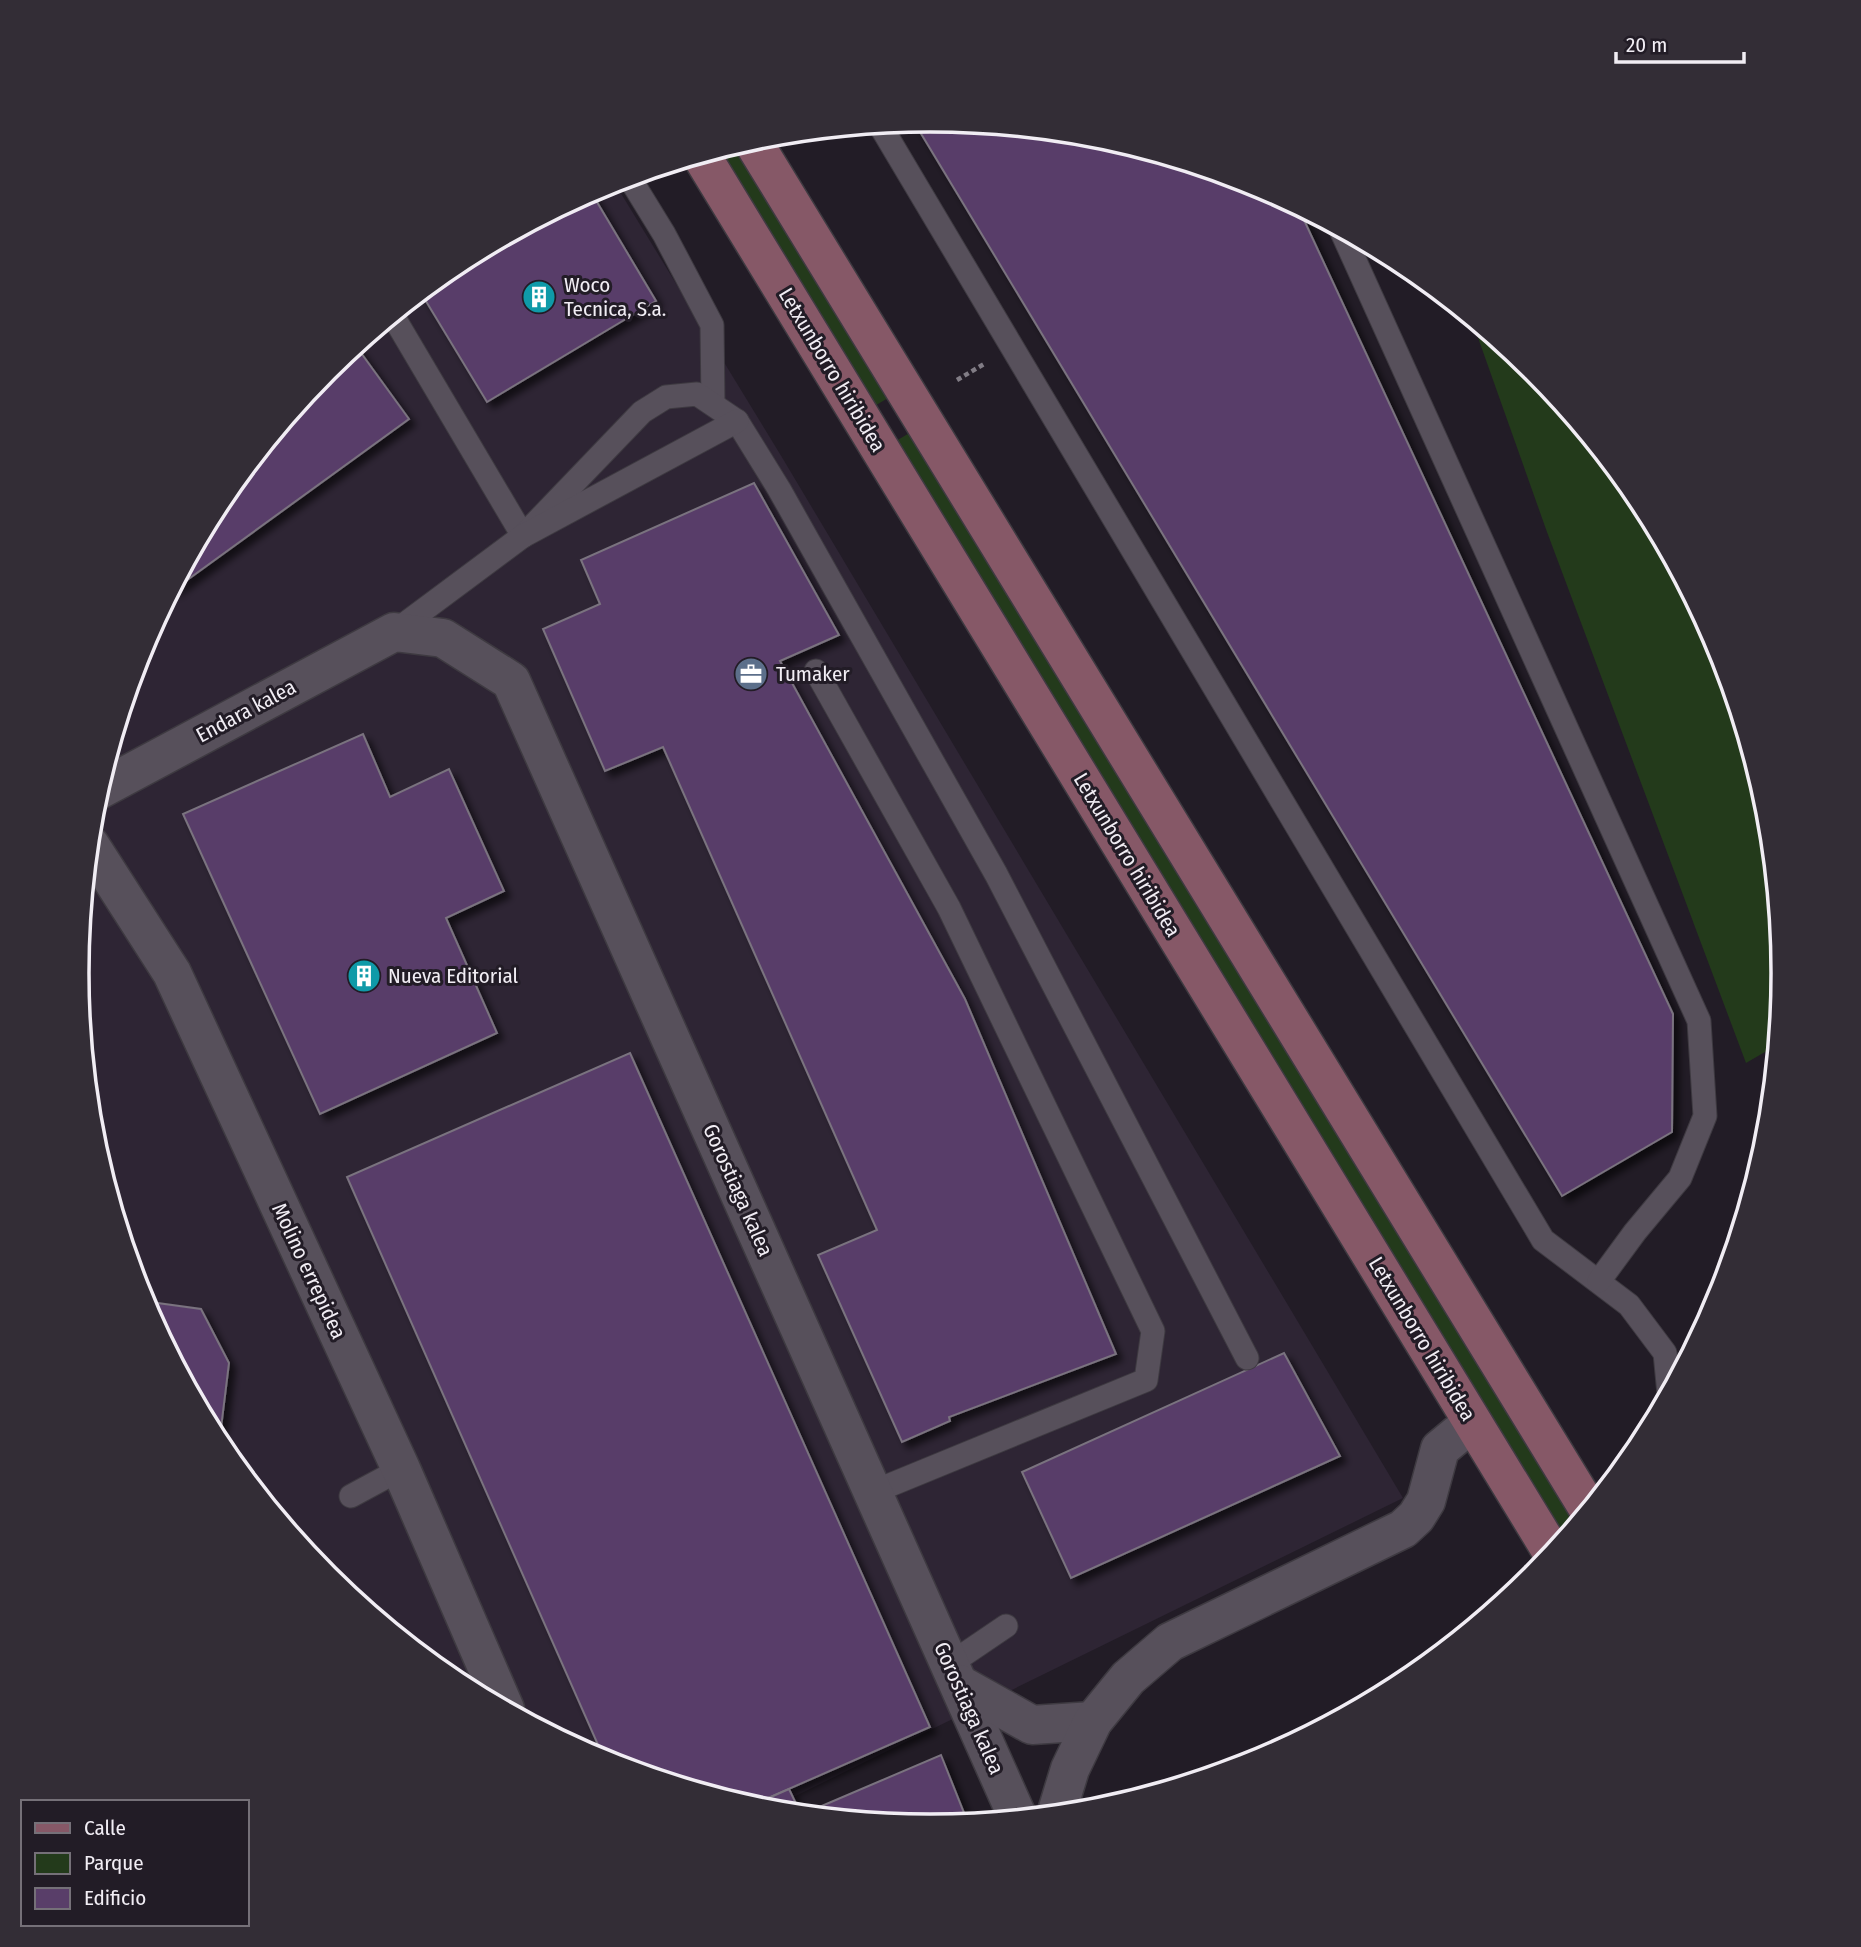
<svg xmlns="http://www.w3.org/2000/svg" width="1861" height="1947" font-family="'Fira Sans Condensed',sans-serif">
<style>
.built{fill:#2e2534}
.green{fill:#233a1b}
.building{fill:#593e69;stroke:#7a737f;stroke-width:2;filter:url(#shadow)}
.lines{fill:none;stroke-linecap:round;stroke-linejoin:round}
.service-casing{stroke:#3e3a41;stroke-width:25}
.minor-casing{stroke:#3e3a41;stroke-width:41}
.tertiary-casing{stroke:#3e3a41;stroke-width:41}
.secondary-casing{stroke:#3e3a41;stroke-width:41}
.path{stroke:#817c85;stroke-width:4.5;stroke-dasharray:5 3.5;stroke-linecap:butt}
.service{stroke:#57505b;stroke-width:23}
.minor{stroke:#57505b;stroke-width:38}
.tertiary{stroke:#57505b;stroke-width:38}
.secondary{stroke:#865867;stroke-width:38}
.labels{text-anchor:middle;stroke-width:6;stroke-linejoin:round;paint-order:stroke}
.poi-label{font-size:21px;fill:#f1edf4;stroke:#221c26;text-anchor:start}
.street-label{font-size:21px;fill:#f1edf4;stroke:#221c26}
.rim{fill:none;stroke:#f1edf4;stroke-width:3.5}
</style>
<defs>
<filter id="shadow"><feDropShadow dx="6" dy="6" stdDeviation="3.5" flood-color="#0009"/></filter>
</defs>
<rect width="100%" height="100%" fill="#221c26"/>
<path class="built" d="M614 182 783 459 1403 1498 765 1811 604 1762 456 1683 327 1577 221 1447 142 1300 93 1140 77 973 93 807 142 647 221 499 327 370 457 264 604 185Z"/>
<g class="green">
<path d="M734 146 888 398 873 407 717 151Z"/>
<path d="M1471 318 1534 370 1640 500 1719 647 1768 807 1784 974 1777 1045 1746 1063 1547 532Z"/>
<path d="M911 432 1578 1523 1563 1542 891 444Z"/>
</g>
<g class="building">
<path d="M931 120 1097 136 1257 185 1298 207 1673 1014 1672 1132 1562 1196 914 122Z"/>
<path d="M591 192 656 301 487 402 421 293 457 264Z"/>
<path d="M356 346 409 419 172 591 221 499 327 370Z"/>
<path d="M754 483 839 635 780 661 965 999 1116 1354 949 1417 950 1421 902 1442 818 1255 877 1230 663 747 605 771 543 629 600 604 581 560Z"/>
<path d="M363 734 390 797 449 769 504 891 446 918 497 1033 320 1114 183 814Z"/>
<path d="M630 1053 930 1727 750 1806 606 1763 347 1177Z"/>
<path d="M143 1301 201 1309 229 1363 221 1428 210 1427Z"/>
<path d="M1284 1353 1340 1456 1071 1578 1022 1472Z"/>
<path d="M941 1755 968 1823 930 1827 803 1814Z"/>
<path d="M789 1789 801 1814 764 1811 750 1806Z"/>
</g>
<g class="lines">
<defs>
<g id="service">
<path d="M880 125 1543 1240 1629 1305 1665 1353 1669 1394"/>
<path d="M629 177 664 234 712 325 713 404"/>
<path d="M1341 230 1699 1021 1705 1116 1680 1178 1635 1232 1599 1281"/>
<path d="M393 316 523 536"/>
<path d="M523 536 642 412 666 397 697 394 737 421 779 489 996 874 1247 1358"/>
<path d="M394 632 523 536 737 421"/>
<path d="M816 671 949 908 1153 1331 1146 1380 873 1492"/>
<path d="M351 1496 401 1469"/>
<path d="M950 1664 1006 1626"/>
</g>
<g id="minor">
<path d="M99 790 394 632 443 638 511 681 1018 1818"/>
<path d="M959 1684 1032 1725 1093 1721"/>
<path d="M1056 1815 1070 1769 1093 1721 1128 1678 1170 1642 1403 1529 1416 1517 1426 1501 1440 1449 1458 1434 1474 1425"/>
</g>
<path id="tertiary" d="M90 845 172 973 401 1469 505 1709"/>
<g id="secondary">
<path d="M752 140 1589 1510"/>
<path d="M701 155 1553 1554"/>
</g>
</defs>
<use href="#service" class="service-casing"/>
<use href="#minor" class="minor-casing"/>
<use href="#tertiary" class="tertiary-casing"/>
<use href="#secondary" class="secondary-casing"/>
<path class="path" d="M957 380 984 364"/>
<use href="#service" class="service"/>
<use href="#minor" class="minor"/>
<use href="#tertiary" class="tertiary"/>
<use href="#secondary" class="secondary"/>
</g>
<defs>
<symbol id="building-disc" viewBox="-11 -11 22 22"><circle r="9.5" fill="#0f9aa8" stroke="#221c26"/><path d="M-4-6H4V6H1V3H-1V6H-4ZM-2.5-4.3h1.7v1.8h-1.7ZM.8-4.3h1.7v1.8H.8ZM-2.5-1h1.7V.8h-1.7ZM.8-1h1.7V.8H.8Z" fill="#fff"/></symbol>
<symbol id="office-disc" viewBox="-11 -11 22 22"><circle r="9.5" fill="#5c6f8a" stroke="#221c26"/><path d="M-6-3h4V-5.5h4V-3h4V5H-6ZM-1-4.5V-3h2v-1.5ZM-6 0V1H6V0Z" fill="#fff"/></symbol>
</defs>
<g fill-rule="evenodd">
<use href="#building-disc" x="520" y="278" width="38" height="38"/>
<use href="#office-disc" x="732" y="655" width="38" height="38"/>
<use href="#building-disc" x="345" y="957" width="38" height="38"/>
</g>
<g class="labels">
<g class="poi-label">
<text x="564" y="292">Woco<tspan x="564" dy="24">Tecnica, S.a.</tspan></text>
<text x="776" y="681">Tumaker</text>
<text x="388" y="983">Nueva Editorial</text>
</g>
<g class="street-label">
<text transform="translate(832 370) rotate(59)" y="7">Letxunborro hiribidea</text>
<text transform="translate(246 711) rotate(-28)" y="7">Endara kalea</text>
<text transform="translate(1127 855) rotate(59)" y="7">Letxunborro hiribidea</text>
<text transform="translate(738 1190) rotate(66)" y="7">Gorostiaga kalea</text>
<text transform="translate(309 1271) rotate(65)" y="7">Molino errepidea</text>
<text transform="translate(1422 1339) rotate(59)" y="7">Letxunborro hiribidea</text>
<text transform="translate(969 1708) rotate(66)" y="7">Gorostiaga kalea</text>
</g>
</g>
<path d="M0 0H1861V1947H0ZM89 973a841 841 0 1 1 1682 0a841 841 0 1 1-1682 0Z" fill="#332d36" fill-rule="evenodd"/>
<path class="rim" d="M89 973a841 841 0 1 1 1682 0a841 841 0 1 1-1682 0Z"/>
<rect x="21" y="1800" width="228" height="126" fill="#221c26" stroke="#757078" stroke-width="2"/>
<rect x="35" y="1823" width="35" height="10" fill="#865867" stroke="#757078" stroke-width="2"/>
<text x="84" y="1835" font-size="21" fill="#f1edf4">Calle</text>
<rect x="35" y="1853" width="35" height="21" fill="#233a1b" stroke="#757078" stroke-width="2"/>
<text x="84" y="1870" font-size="21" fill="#f1edf4">Parque</text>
<rect x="35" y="1888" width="35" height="21" fill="#593e69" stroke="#757078" stroke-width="2"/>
<text x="84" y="1905" font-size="21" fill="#f1edf4">Edificio</text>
<path d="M1616 52v10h128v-10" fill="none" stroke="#f1edf4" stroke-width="3.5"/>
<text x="1626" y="52" font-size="21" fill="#f1edf4" stroke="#221c26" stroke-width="5" paint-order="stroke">20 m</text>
</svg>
